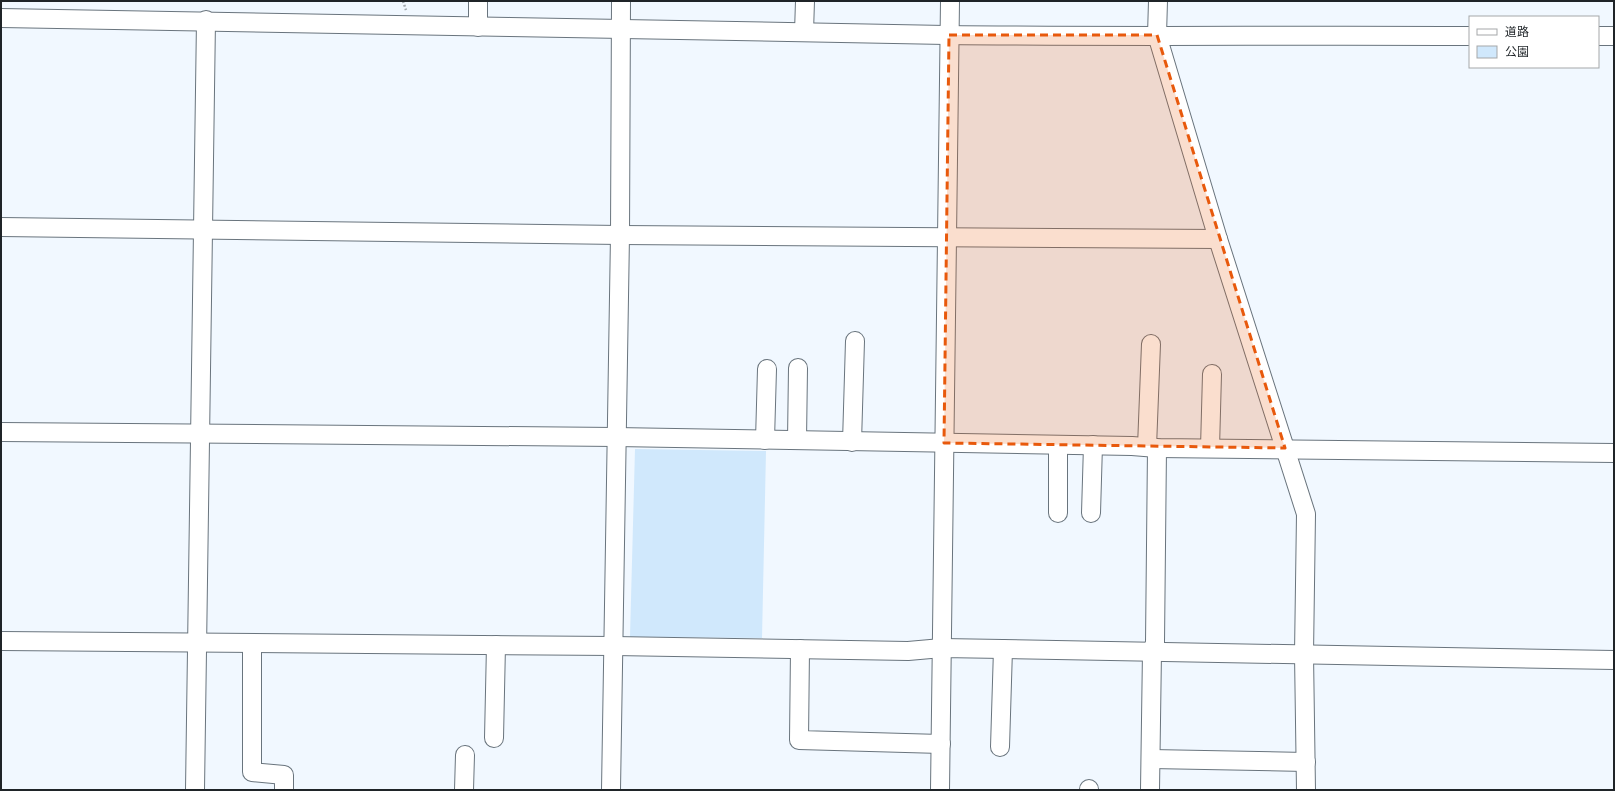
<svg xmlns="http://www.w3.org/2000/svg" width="1615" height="791" font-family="'Alegreya Sans','Noto Sans JP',sans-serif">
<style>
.green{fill:#d0e8fc}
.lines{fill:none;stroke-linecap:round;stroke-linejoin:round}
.minor-casing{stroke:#69747d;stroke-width:20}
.path{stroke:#a1a7ad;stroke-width:2.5;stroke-dasharray:2 2;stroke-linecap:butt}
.minor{stroke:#fff;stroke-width:18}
.marked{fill:#e8590c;fill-opacity:0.2;stroke:#e8590c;stroke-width:3;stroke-dasharray:8 5;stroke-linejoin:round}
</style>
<rect width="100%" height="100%" fill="#f1f8ff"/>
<path class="green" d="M635 449 766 451 762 638 630 637Z"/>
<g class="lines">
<defs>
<g id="minor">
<path d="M1158 1 1157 35 1218 239 1306 514 1304 654 1306 790"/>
<path d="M1 18C316 21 631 31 946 35 1120 37 1295 35 1470 36"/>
<path d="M478 27V1"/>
<path d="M804 32 805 1"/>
<path d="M1598 36H1614"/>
<path d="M1 227 620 235 1218 239"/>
<path d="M1 432 616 437 1132 446 1157 448 1614 453"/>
<path d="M765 440 767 369"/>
<path d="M797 440 798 368"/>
<path d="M852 442 855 341"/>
<path d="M1147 447 1151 344"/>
<path d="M1210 448 1212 374"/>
<path d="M1058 513V445"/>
<path d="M1091 513 1093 445"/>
<path d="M1 641 614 646 908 651 942 648 1614 660"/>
<path d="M252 644V772L284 775V790"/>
<path d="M800 649 799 740 941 744"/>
<path d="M494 738 496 645"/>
<path d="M1000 747 1003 649"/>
<path d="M1151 759 1306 762"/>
<path d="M195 790 206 20"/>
<path d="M464 790 465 755"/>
<path d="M611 790 620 235 621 1"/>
<path d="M940 790 950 1"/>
<path d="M1089 790V789"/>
<path d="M1150 790 1152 651 1155 643 1157 448"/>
</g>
</defs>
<use href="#minor" class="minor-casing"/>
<path class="path" d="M403 1 406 10"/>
<use href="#minor" class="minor"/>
</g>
<path class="marked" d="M949 35H1157L1285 448 944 443Z"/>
<rect width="1615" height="791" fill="none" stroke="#1f2428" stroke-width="4"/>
<rect x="1469" y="16" width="130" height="52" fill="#ffffff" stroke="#a5a7a9"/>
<rect x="1477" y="29" width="20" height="6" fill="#ffffff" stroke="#a5a7a9"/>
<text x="1505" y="36" font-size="12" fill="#1f2428">道路</text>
<rect x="1477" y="46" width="20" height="12" fill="#d0e8fc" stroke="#a5a7a9"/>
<text x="1505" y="56" font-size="12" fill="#1f2428">公園</text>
</svg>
